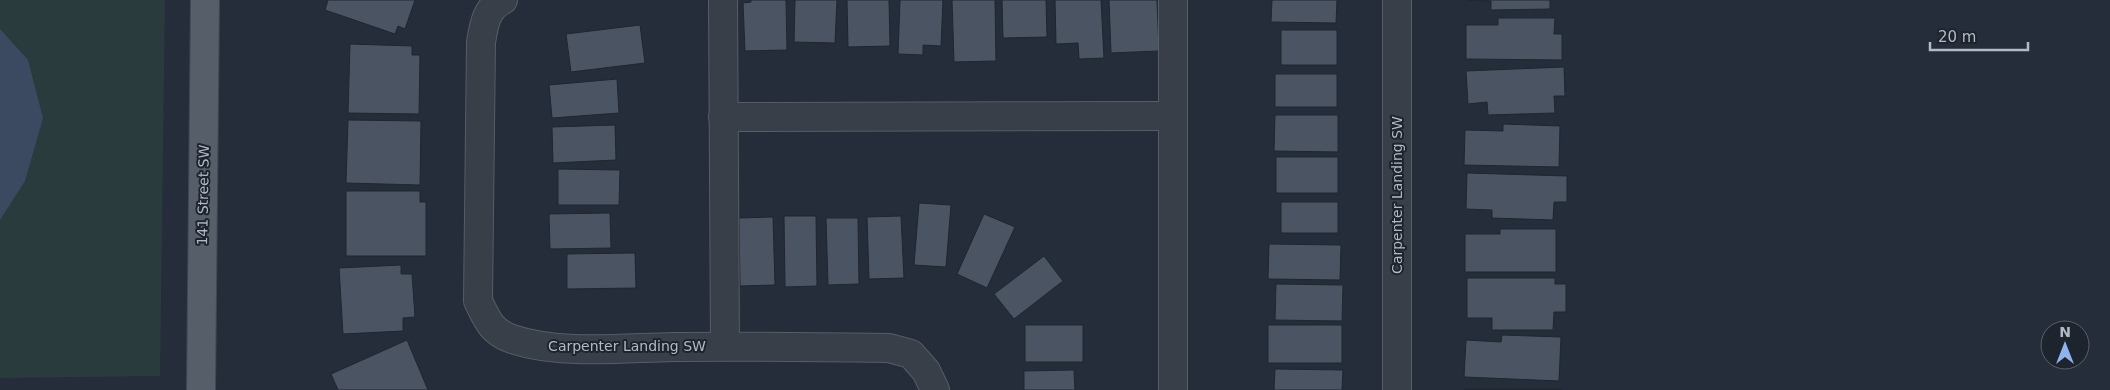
<svg xmlns="http://www.w3.org/2000/svg" width="2110" height="390" font-family="'DejaVu Sans',sans-serif">
<style>
.green{fill:#293b3c}
.water{fill:#3b4a60}
.building{fill:#4b5462;stroke:#1f2630}
.lines{fill:none;stroke-linecap:round;stroke-linejoin:round}
.minor-casing{stroke:#565d67;stroke-width:30}
.major-casing{stroke:#414852;stroke-width:30}
.minor{stroke:#383f49;stroke-width:28}
.major{stroke:#565e69;stroke-width:28}
.labels{text-anchor:middle;stroke-width:4;stroke-linejoin:round;paint-order:stroke}
.street-label{font-size:14px;fill:#b3bac5;stroke:#1d242e}
</style>
<rect width="100%" height="100%" fill="#242d39"/>
<path class="green" d="M0 0H165L160 376 0 378Z"/>
<path class="water" d="M0 29 28 60 43 118 25 181 0 220Z"/>
<g class="building">
<path d="M328 0H415L405 29 398 26 395 34 325 10Z"/>
<path d="M751 0H786L787 50 745 51 743 3 751 2Z"/>
<path d="M795 0H837L835 43 794 42Z"/>
<path d="M847 0H889L890 46 848 47Z"/>
<path d="M900 0H943L941 46 923 45V55L898 54Z"/>
<path d="M952 0H995L996 61 954 62Z"/>
<path d="M1002 0H1046L1047 37 1003 38Z"/>
<path d="M1055 0H1101L1104 58 1079 59 1078 43 1056 44Z"/>
<path d="M1109 0H1157L1159 51 1111 53Z"/>
<path d="M1272 0H1337L1336 23 1271 22Z"/>
<path d="M1467 0H1550V9L1491 10V1Z"/>
<path d="M1498 18H1555L1554 34H1562V60L1466 59V25H1498Z"/>
<path d="M640 25 645 63 571 72 566 34Z"/>
<rect x="1281" y="30" width="56" height="35"/>
<path d="M350 44 412 46V55H420L419 114 348 113Z"/>
<path d="M1564 67 1565 96H1554L1555 113 1488 115 1487 102 1468 104 1466 71Z"/>
<rect x="1275" y="74" width="62" height="33"/>
<path d="M617 79 619 113 552 118 549 85Z"/>
<path d="M1275 115H1338V152L1274 151Z"/>
<path d="M348 120 421 121 420 185 346 183Z"/>
<path d="M1503 124 1560 126 1559 167 1464 165 1465 130 1503 131Z"/>
<path d="M615 125 616 160 553 163 552 127Z"/>
<rect x="1276" y="157" width="62" height="36"/>
<path d="M558 169 620 170 619 205H558Z"/>
<path d="M1467 173 1567 176V202H1554L1553 220 1492 218V210L1466 209Z"/>
<path d="M346 191H420V202H426V256H346Z"/>
<rect x="1281" y="202" width="57" height="31"/>
<path d="M919 203 951 205 946 267 914 265Z"/>
<path d="M610 213 611 248 550 249 549 214Z"/>
<path d="M984 214 1015 227 987 288 957 274Z"/>
<path d="M784 216H816L817 286 785 287Z"/>
<path d="M901 216 904 278 869 279 867 217Z"/>
<path d="M773 217 775 285 740 286 739 218Z"/>
<path d="M826 218H858L859 284 828 285Z"/>
<path d="M1500 229H1556V272H1465V234H1500Z"/>
<path d="M1269 244 1341 245 1340 280 1268 279Z"/>
<path d="M635 253 636 288 567 289V254Z"/>
<path d="M1044 256 1063 281 1014 319 994 294Z"/>
<path d="M401 265V274H412L415 317 403 318V331L343 334 339 268Z"/>
<path d="M1467 278H1555V284H1566V312H1554L1553 330H1492V318H1467Z"/>
<path d="M1276 284 1343 285 1342 321 1275 320Z"/>
<rect x="1025" y="325" width="58" height="37"/>
<rect x="1268" y="325" width="74" height="38"/>
<path d="M1502 335 1561 337 1559 381 1464 377 1466 340 1501 342Z"/>
<path d="M407 340 428 390H338L331 374Z"/>
<path d="M1275 369 1343 370 1342 390H1274Z"/>
<path d="M1074 370 1075 390H1024V371Z"/>
<rect x="1465" y="389" width="96" height="1"/>
</g>
<g class="lines">
<defs>
<g id="minor">
<path d="M503 0C486 8 484 25 481 42L478 301C487 319 491 332 512 339 560 355 622 348 673 347 745 346 817 347 889 348L911 354 926 371 935 390"/>
<path d="M723 0 725 346"/>
<path d="M723 117 1171 116"/>
<path d="M1173 390V0"/>
<path d="M1397 390V0"/>
</g>
<path id="major" d="M201 390 205 0"/>
</defs>
<use href="#minor" class="minor-casing"/>
<use href="#major" class="major-casing"/>
<use href="#minor" class="minor"/>
<use href="#major" class="major"/>
</g>
<g class="labels">
<g class="street-label">
<text transform="translate(203 195) rotate(-89)" y="5">141 Street SW</text>
<text transform="translate(1397 195) rotate(-90)" y="5">Carpenter Landing SW</text>
<text x="627" y="351">Carpenter Landing SW</text>
</g>
</g>
<g transform="translate(2065 345)"><circle r="24" fill="#1d242e" stroke="#59606a"/>
<path d="M0-4L9 19L0 12L-9 19Z" fill="#90b3ed"/>
<text y="-8" font-size="14" font-weight="bold" text-anchor="middle" fill="#b3bac5">N</text>
</g>
<path d="M1930 42v8h98v-8" fill="none" stroke="#b3bac5" stroke-width="2.5"/>
<text x="1938" y="42" font-size="15" fill="#b3bac5" stroke="#1d242e" stroke-width="4" paint-order="stroke">20 m</text>
</svg>
